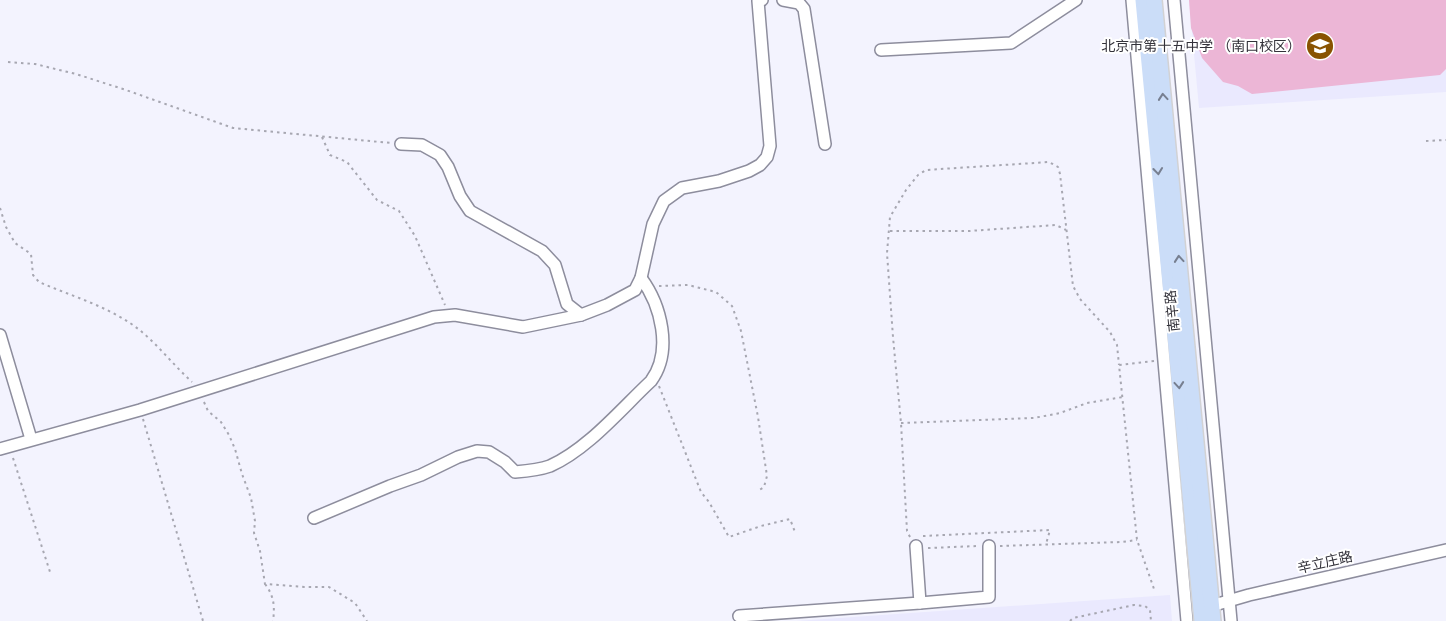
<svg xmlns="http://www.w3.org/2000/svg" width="1446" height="621" font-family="'PT Sans','Noto Sans SC',sans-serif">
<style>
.built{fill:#eae9fe}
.green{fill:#ecb6d6}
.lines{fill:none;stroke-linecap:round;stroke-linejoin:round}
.minor-casing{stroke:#8d8d9d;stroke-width:14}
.major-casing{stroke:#d2d2d4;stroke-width:18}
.path{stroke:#a7a7b1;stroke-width:2;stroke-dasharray:2.5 4;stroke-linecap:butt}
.minor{stroke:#fff;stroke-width:11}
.major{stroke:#cbddf8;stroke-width:15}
.oneway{stroke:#777f90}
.labels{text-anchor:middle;stroke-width:4;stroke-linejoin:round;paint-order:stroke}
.poi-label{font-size:14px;fill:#33323a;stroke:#fff;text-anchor:end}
.street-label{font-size:14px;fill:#33323a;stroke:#fff}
</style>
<rect width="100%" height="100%" fill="#f3f3fe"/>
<g class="built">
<path d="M1189 0H1446V92L1199 108Z"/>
<path d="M1170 595 1172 621H796Z"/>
</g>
<path class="green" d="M1189 0H1446V69L1440 75 1252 94 1238 86 1223 82 1202 58 1191 28Z"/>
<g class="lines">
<defs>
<g id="minor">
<path d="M783 0 799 3 804 9 825 144"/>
<path d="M1132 0 1187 621"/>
<path d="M1174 0 1231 621"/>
<path d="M881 50 1011 43 1076 0"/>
<path d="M401 144 422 145 440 155 448 167 460 196 470 211 542 251 555 265 567 304 581 315"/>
<path d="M0 335 31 439"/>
<path d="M0 449 140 410 434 317 455 315 523 327 581 315 607 305 635 290 641 278 653 224 664 201 682 188 719 181 749 171 760 165 767 157 770 146 758 1 762 0"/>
<path d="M314 518 390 486 421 475 458 457 477 451 489 452 505 462 515 472C527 471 539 470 550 466 588 449 621 409 651 381 673 351 661 305 641 278"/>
<path d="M920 603 989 597V546"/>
<path d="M1211 606 1249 595 1446 550"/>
<path d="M739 616 920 603 916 546"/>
</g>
<g id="major">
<path d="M1143 0 1202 621"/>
<path d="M1154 0 1213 621"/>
</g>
</defs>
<use href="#minor" class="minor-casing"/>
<use href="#major" class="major-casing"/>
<g class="path">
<path d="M8 62 35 64 76 74 126 90 233 128 391 143"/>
<path d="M322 137 330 155 347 162 377 200 399 211 415 236 445 305"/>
<path d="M1426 141 1446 140"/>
<path d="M0 208 6 227 15 243 31 254 33 275 39 282C69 295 103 305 130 323 154 339 171 363 192 382"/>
<path d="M890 231H969L1056 225 1066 230"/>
<path d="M659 286 688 285 716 292 732 306 741 331 758 417 767 476 764 487 758 491"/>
<path d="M1154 361 1119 365 1137 540 1154 589"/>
<path d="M659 386 701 492 709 502 729 537 761 526 790 519 795 532"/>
<path d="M204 402 208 411 221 422 229 435 235 449 242 474 251 498 255 521 254 533 260 551 265 584 304 587H329L355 603 367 621"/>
<path d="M143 419 203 621"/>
<path d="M901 423 1034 418 1060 413 1087 403 1123 397"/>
<path d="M13 458 51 575"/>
<path d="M923 536 1050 530 1046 544"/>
<path d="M910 537 907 531 901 423 893 337 887 253 890 217 906 190 918 175 926 170 1049 162 1058 167 1060 174 1073 286 1080 299 1110 332 1117 345 1119 365"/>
<path d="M1000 546 1121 542 1137 540"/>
<path d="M928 548 978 546"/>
<path d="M265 584C274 596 275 606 273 621"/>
<path d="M1070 621 1073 618 1134 605 1145 606 1150 610 1151 621"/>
</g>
<use href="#minor" class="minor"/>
<use href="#major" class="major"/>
</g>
<defs><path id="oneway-chevron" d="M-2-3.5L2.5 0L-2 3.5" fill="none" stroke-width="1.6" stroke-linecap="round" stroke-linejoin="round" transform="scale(1.25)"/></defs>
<g class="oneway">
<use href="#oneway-chevron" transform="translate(1163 97) rotate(-95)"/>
<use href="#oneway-chevron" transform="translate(1158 171) rotate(84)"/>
<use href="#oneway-chevron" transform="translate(1179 259) rotate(-95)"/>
<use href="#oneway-chevron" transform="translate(1179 385) rotate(85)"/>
</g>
<defs>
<symbol id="school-disc" viewBox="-11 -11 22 22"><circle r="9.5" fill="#895301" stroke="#fff"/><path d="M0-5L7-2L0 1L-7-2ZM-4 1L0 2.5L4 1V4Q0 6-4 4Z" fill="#fff"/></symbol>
</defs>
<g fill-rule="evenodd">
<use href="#school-disc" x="1304" y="30" width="32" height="32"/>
</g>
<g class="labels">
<g class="poi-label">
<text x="1301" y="51">北京市第十五中学 （南口校区）</text>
</g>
<g class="street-label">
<text transform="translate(1172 311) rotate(-96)" y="5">南辛路</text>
<text transform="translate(1325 562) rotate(-13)" y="5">辛立庄路</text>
</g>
</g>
</svg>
